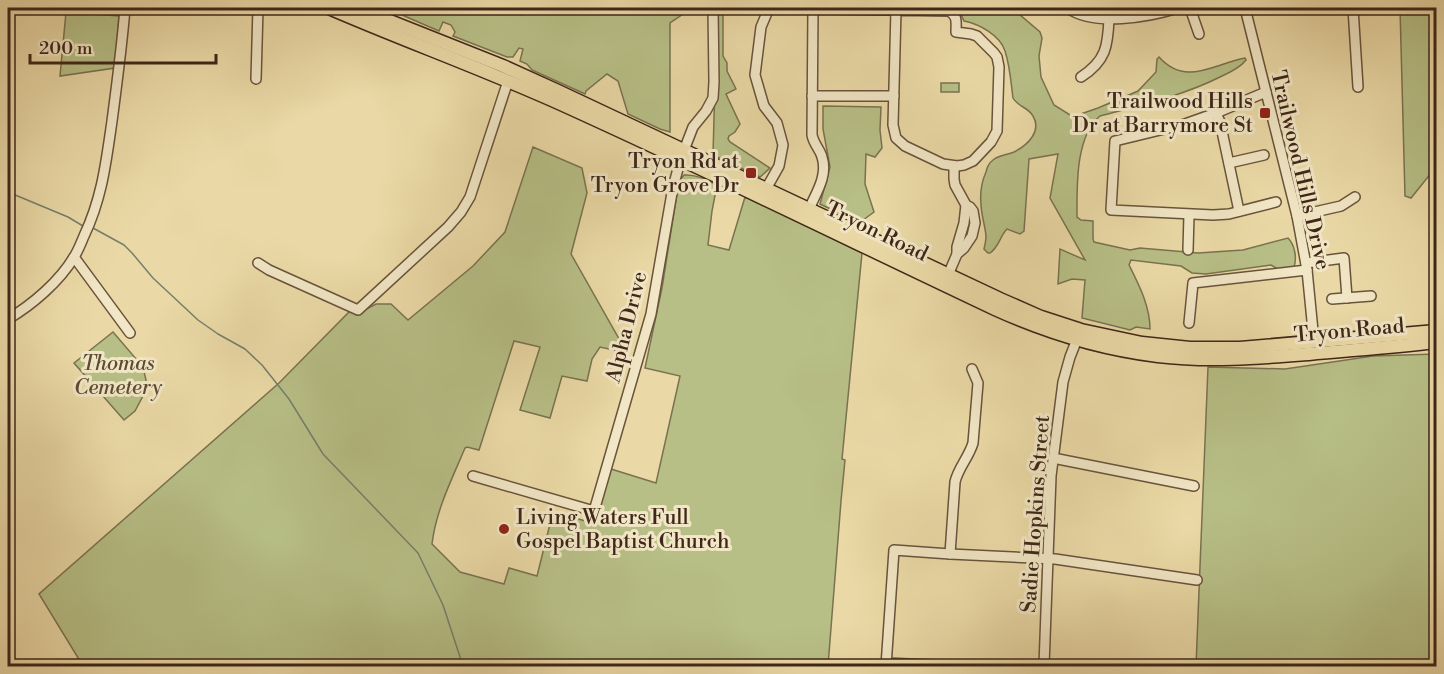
<svg xmlns="http://www.w3.org/2000/svg" width="1444" height="674" font-family="'Libre Bodoni',serif">
<style>
.green{fill:#b7bf86;stroke:#7a7250;stroke-width:1.5}
.lines{fill:none;stroke-linecap:round;stroke-linejoin:round}
.stream{stroke:#747f6d;stroke-width:1.5}
.minor-casing{stroke:#69533c;stroke-width:12}
.major-casing{stroke:#3e2619;stroke-width:15}
.minor{stroke:#f1e6c5;stroke-width:9}
.major{stroke:#ead9a6;stroke-width:12}
.poi-dot{fill:#8f2418;stroke:#f1e6c5;stroke-width:2}
.labels{text-anchor:middle;stroke-width:6;stroke-linejoin:round;paint-order:stroke}
.poi-label{font-size:21px;fill:#3e2619;stroke:#f1e6c5;text-anchor:end}
.street-label{font-size:21px;fill:#3e2619;stroke:#f1e6c5}
.park-label{font-size:21px;font-style:italic;fill:#5c4c34;stroke:#f1e6c5}
</style>
<rect width="100%" height="100%" fill="#ead9a6"/>
<filter id="stains"><feTurbulence type="fractalNoise" baseFrequency=".00333" numOctaves="4"/><feColorMatrix values="0 0 0 0 .2 0 0 0 0 .09 0 0 0 0 .02 0 0 0 .5 -.17"/></filter>
<radialGradient id="worn" r=".72"><stop offset=".6" stop-color="#630" stop-opacity="0"/><stop offset="1" stop-color="#630" stop-opacity=".3"/></radialGradient>
<g class="green">
<path d="M396 8H517L520 15 525 13 531 8H692L670 23V132L660 129 628 114 618 81 607 74 586 91 585 94 532 70 527 64 520 61 523 49 519 48 513 57H507L453 36 455 32 451 25 443 22 439 31 395 12Z"/>
<path d="M717 8H724L723 10V56L727 63V71L736 89 726 94 740 124 735 132 729 136 728 139 730 142 770 168 760 177 713 155Z"/>
<path d="M958 8H1012L1040 32 1042 38 1039 56 1041 77 1054 105 1070 115 1075 116 1098 108 1138 91 1156 72 1157 59 1159 57C1186 87 1213 64 1245 58L1246 60C1240 68 1229 73 1220 77 1182 96 1141 105 1100 116 1075 137 1077 187 1077 217L1081 220 1093 221V239L1094 242 1130 250 1140 248 1198 253 1243 250 1288 238C1295 245 1297 258 1294 267L1278 269 1271 265 1206 274 1192 273 1181 266 1131 260 1129 265C1139 285 1150 306 1150 329L1136 327 1130 330 1082 318 1085 280 1072 279 1058 284 1060 249 1085 260 1050 198 1058 154 1029 159 1024 231 1020 234 1007 229C1000 236 999 247 990 253H988L984 249C985 245 986 240 986 236 985 225 981 214 981 204 980 194 982 181 986 172 987 167 989 163 993 160 999 155 1007 155 1014 152 1028 145 1042 131 1033 116 1028 107 1018 107 1013 98 1011 83 1010 66 1005 51 1000 35 979 24 964 21Z"/>
<path d="M1400 8H1436V136L1434 139 1432 172 1411 198 1405 196Z"/>
<path d="M66 12 119 16 115 68 60 76Z"/>
<rect x="941" y="83" width="18" height="9"/>
<path d="M823 106 881 107 880 130 882 148 875 157 866 154 865 184 874 212 859 223 820 204 830 167 823 129Z"/>
<path d="M533 147 582 168 587 193 571 254 627 353 600 347 592 359 587 381 562 376 550 418 520 410 540 347 514 341 479 450 467 447 465 448C452 479 436 510 432 544L460 572 504 584 509 568 537 576 553 512 593 523 611 469 656 483 680 376 645 368 662 288 679 181 684 175C696 174 707 180 717 185L712 211 708 245 729 250 745 197 862 253 842 459 845 460 841 501 828 666H83L39 594 279 383 350 311 357 314 376 304H391L408 320 473 266 505 232Z"/>
<path d="M113 332 143 367 146 380 144 394 135 411 124 420 74 363Z"/>
<path d="M1436 354V666H1196L1208 367 1285 369 1373 356Z"/>
</g>
<g class="lines">
<g class="stream">
<path d="M8 192 68 217 83 226"/>
<path d="M93 228 124 245 132 253 153 278 198 320 218 334 245 349 262 365 289 399 323 454 418 553 443 605 463 666"/>
</g>
<defs>
<g id="minor">
<path d="M1068 8C1094 27 1149 17 1178 8"/>
<path d="M1190 8 1199 34"/>
<path d="M1245 8 1297 216 1307 270 1314 341"/>
<path d="M1353 8 1358 87"/>
<path d="M1081 77C1106 61 1108 46 1109 18"/>
<path d="M256 79 258 8"/>
<path d="M1266 92 1216 113 1185 124 1115 141 1111 210 1213 215 1229 214 1276 202"/>
<path d="M812 96H894"/>
<path d="M1216 113 1220 122 1239 211"/>
<path d="M1229 163 1264 155"/>
<path d="M766 189 779 166 783 145 777 123 764 106 755 75 761 27 769 8"/>
<path d="M809 209C816 193 828 176 822 157 820 149 814 145 812 135L813 9 886 10 949 11C958 16 956 23 956 32L971 34 977 36 994 53 997 57 999 67 997 131 991 142 973 161 964 165 957 166 943 164 905 146 896 138 893 125 896 10V8"/>
<path d="M1297 216 1341 206 1355 197"/>
<path d="M1188 250 1189 215"/>
<path d="M957 254V247L964 223 966 205"/>
<path d="M74 257 130 333"/>
<path d="M258 263 269 270 358 310 448 227 461 212 470 197 508 81"/>
<path d="M1306 263 1344 258 1347 298"/>
<path d="M948 275 957 254 964 248 972 236 975 223 973 211 970 207 966 205 955 185 954 179V166"/>
<path d="M1332 299 1371 296"/>
<path d="M8 319C32 305 60 281 74 257 78 251 81 243 84 236 102 198 106 163 112 121 117 83 122 46 125 8"/>
<path d="M1189 323 1193 283 1307 270"/>
<path d="M1053 458 1194 486"/>
<path d="M473 476 594 511 651 314 673 187 681 158 693 127 706 111 713 98 714 82 713 8"/>
<path d="M950 554 955 482C958 468 969 457 973 443L978 383 972 369"/>
<path d="M886 663 958 666"/>
<path d="M886 666 894 550 950 554 1055 559 1197 580"/>
<path d="M1044 666 1051 476 1063 382 1070 357 1079 334"/>
</g>
<g id="major">
<path d="M329 8C403 40 478 67 552 100 701 167 847 239 995 309 1048 333 1100 349 1158 356 1208 362 1258 358 1309 354 1351 350 1394 347 1436 342"/>
<path d="M357 8 503 66 558 91 1000 299 1041 317 1081 330 1142 343 1190 348H1240L1436 331"/>
</g>
</defs>
<use href="#minor" class="minor-casing"/>
<use href="#major" class="major-casing"/>
<use href="#minor" class="minor"/>
<use href="#major" class="major"/>
</g>
<g class="poi-dot">
<rect x="1259" y="107" width="12" height="12" rx="3"/>
<rect x="745" y="167" width="12" height="12" rx="3"/>
<circle cx="504" cy="529" r="6"/>
</g>
<g class="labels">
<g class="poi-label">
<text x="1253" y="108">Trailwood Hills<tspan x="1253" dy="24">Dr at Barrymore St</tspan></text>
<text x="739" y="168">Tryon Rd at<tspan x="739" dy="24">Tryon Grove Dr</tspan></text>
<text x="516" y="524" text-anchor="start">Living Waters Full<tspan x="516" dy="24">Gospel Baptist Church</tspan></text>
</g>
<g class="street-label">
<text transform="translate(1301 170) rotate(77)" y="7">Trailwood Hills Drive</text>
<text transform="translate(877 231) rotate(26)" y="7">Tryon Road</text>
<text transform="translate(626 327) rotate(-76)" y="7">Alpha Drive</text>
<text transform="translate(1349 330) rotate(-5)" y="7">Tryon Road</text>
<text transform="translate(1035 514) rotate(-86)" y="7">Sadie Hopkins Street</text>
</g>
<g class="park-label">
<text x="118" y="370">Thomas<tspan x="118" dy="24">Cemetery</tspan></text>
</g>
</g>
<rect width="1444" height="674" fill="none" stroke="#ead9a6" stroke-width="30"/>
<rect x="9" y="9" width="1426" height="656" fill="none" stroke="#3e2619" stroke-width="3"/>
<rect x="15" y="15" width="1414" height="644" fill="none" stroke="#3e2619" stroke-width="1.5"/>
<path d="M30 54v9h186v-9" fill="none" stroke="#3e2619" stroke-width="3"/>
<text x="39" y="54" font-size="18" fill="#3e2619" stroke="#f1e6c5" stroke-width="4.5" paint-order="stroke">200 m</text>
<rect width="100%" height="100%" filter="url(#stains)"/>
<rect width="100%" height="100%" fill="url(#worn)"/>
</svg>
